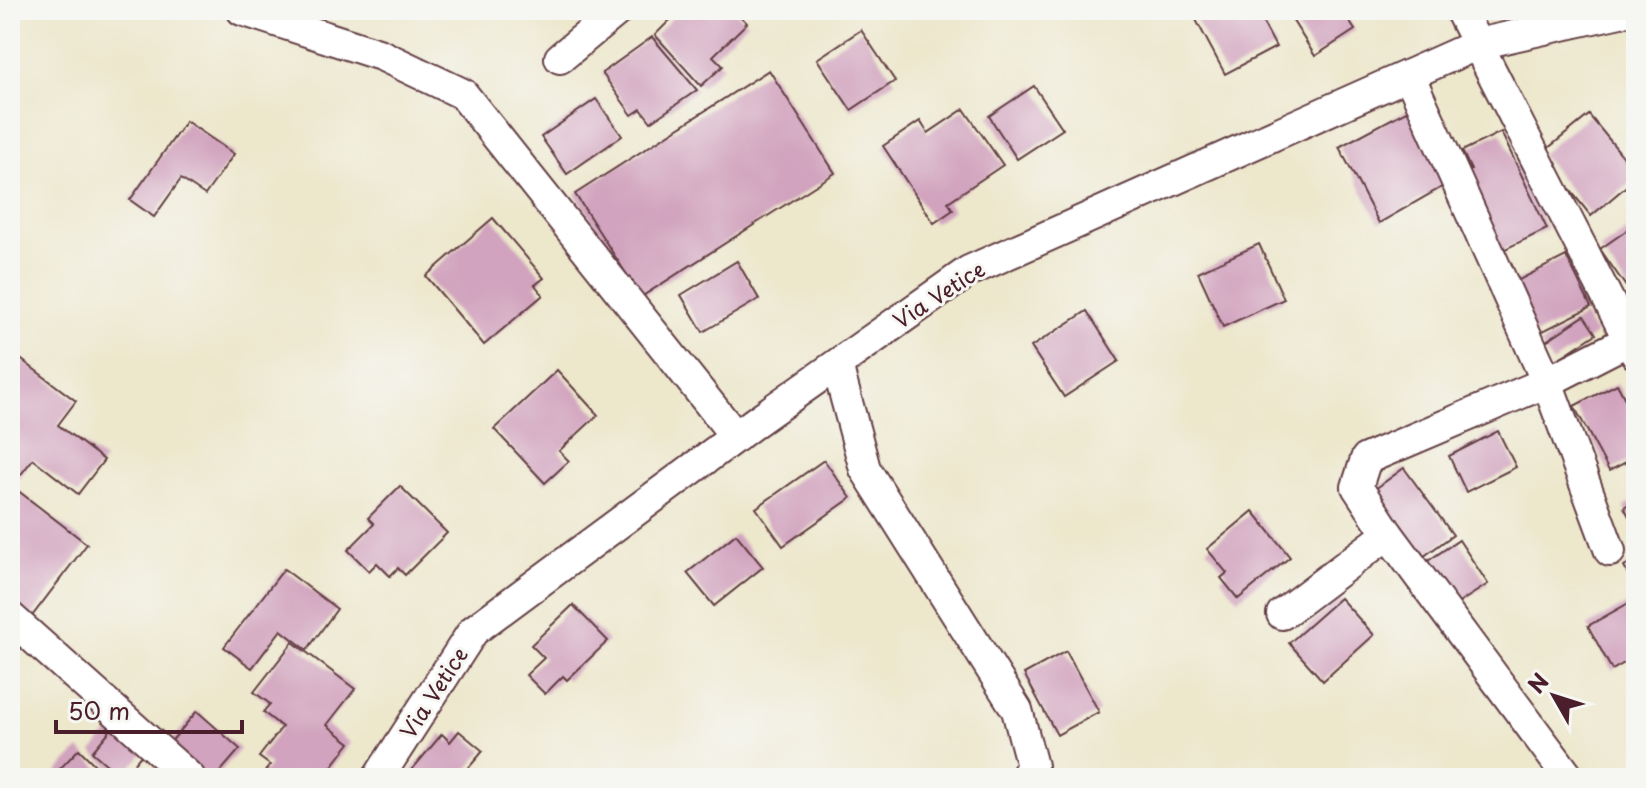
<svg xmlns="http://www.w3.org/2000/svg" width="1646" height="788" font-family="'Playpen Sans',sans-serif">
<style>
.building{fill:#d1a3be}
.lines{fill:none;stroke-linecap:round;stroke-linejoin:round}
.minor-casing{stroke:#623d43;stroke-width:34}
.minor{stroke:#fff;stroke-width:30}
.labels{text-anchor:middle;stroke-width:6;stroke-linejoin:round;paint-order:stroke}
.street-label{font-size:22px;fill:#4a1f2b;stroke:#f6f6f2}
</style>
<rect width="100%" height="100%" fill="#f6f6f2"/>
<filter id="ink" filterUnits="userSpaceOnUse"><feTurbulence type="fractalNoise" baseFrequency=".0125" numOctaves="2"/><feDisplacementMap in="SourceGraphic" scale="16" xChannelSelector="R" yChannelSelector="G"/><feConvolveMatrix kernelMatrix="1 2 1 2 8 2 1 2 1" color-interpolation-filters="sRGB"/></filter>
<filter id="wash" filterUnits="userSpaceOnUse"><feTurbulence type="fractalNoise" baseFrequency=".006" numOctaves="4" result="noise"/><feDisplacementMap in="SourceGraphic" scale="32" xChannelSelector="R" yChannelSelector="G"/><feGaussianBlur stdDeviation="1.8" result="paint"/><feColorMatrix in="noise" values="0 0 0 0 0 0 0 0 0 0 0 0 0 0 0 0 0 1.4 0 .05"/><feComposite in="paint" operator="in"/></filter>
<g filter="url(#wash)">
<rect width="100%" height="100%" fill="#ede7cc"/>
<g id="blocks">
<g class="building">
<path d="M680 10H734L747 23 713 56 723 66 701 86 655 35Z"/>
<path d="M1210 10H1256L1276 47 1225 74 1195 18Z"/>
<path d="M1286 10H1342L1355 30 1315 56Z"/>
<path d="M861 30 895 81 851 110 817 59Z"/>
<path d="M652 37 697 90 651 122 641 109 632 115 602 73Z"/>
<path d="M769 70 835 173 641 297 575 194Z"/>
<path d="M1034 86 1063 129 1017 159 989 116Z"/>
<path d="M596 99 622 136 567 174 541 137Z"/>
<path d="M964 109 1003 165 948 202 953 210 934 223 883 146 920 121 928 133Z"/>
<path d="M1408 110 1447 184 1379 223 1339 147Z"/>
<path d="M1589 115 1636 172V178L1591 216 1541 154Z"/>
<path d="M186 121 234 154 205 195 181 179 154 217 130 200Z"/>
<path d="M1501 132 1547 229 1499 252 1463 174 1471 170 1462 151Z"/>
<path d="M493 218 544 278 535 285 543 295 484 345 426 276Z"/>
<path d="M1636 224V301L1600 249Z"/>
<path d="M1259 244 1284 299 1223 327 1198 272Z"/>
<path d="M1566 256 1591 307 1535 335 1509 285Z"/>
<path d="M737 261 759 299 703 332 681 295Z"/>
<path d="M1087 311 1119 361 1064 397 1031 347Z"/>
<path d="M1584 316 1596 334 1552 363 1540 345Z"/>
<path d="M10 351 76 401 58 425 104 460 78 494 33 459 12 486 87 544 29 620 10 605Z"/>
<path d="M557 370 598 415 559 451 569 461 545 483 494 429Z"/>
<path d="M1617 384 1636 420V457L1609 471 1574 406Z"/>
<path d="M1498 431 1516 467 1466 492 1449 456Z"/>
<path d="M824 460 851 498 783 546 756 508Z"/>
<path d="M1404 468 1453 535 1416 562 1367 495Z"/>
<path d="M400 486 447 533 405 575 398 568 390 576 377 563 369 571 348 550 374 524 368 518Z"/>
<path d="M1636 500V529L1624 507Z"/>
<path d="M1253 511 1290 557 1238 599 1221 578 1227 573 1207 549Z"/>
<path d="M736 534 763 567 714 606 687 573Z"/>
<path d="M1459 540 1488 584 1454 606 1419 567Z"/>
<path d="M1636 560V589L1624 567Z"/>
<path d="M284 569 337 609 307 650 281 630 252 668 224 647Z"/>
<path d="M1340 598 1374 635 1323 681 1289 643Z"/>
<path d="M1636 599V656L1612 670 1588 626Z"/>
<path d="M573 605 608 641 567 680 563 676 545 694 526 675 544 658 531 645Z"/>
<path d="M293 642 355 689 327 725 350 743 323 778H260L270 765 259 757 282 727 263 712 270 704 254 692Z"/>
<path d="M1066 651 1099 712 1057 735 1024 674Z"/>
<path d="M197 711 240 749 215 778H208L169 744Z"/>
<path d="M113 727 143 753 122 778 92 752Z"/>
<path d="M459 731 483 751 460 778H405L442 734 450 742Z"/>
<path d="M79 749 108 778H51Z"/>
</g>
</g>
</g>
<g filter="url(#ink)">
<use href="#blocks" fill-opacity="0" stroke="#623d43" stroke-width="2"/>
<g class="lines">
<defs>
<g id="minor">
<path d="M242 10 381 55 463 94 736 437"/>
<path d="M1460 10 1636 354"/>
<path d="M560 58 618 10"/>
<path d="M1409 75 1547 382 1610 551"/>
<path d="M837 365 865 469 1017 710 1032 766 1025 778"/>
<path d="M1282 614 1388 534"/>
<path d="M10 617 190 778"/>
<path d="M378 778 473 631 754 423 969 271 1478 44 1629 10"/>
<path d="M1569 778 1388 534 1357 487 1366 459 1547 382 1629 340"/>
</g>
</defs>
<use href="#minor" class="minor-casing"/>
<use href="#minor" class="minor"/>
</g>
</g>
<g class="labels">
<g class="street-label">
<text transform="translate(939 295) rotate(-33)" y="8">Via Vetice</text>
<text transform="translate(434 693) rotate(-57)" y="8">Via Vetice</text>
</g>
</g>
<rect width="1646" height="788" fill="none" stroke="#f6f6f2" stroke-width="40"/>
<g transform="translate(1554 696) rotate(309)" stroke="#f6f6f2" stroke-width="6" paint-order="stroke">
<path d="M0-6L14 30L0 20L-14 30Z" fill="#4a1f2b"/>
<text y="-12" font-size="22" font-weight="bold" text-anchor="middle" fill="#4a1f2b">N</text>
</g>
<path d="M56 720v12h186v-12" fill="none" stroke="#4a1f2b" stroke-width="4"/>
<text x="68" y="720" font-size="24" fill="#4a1f2b" stroke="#f6f6f2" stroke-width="6" paint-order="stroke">50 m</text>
</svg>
